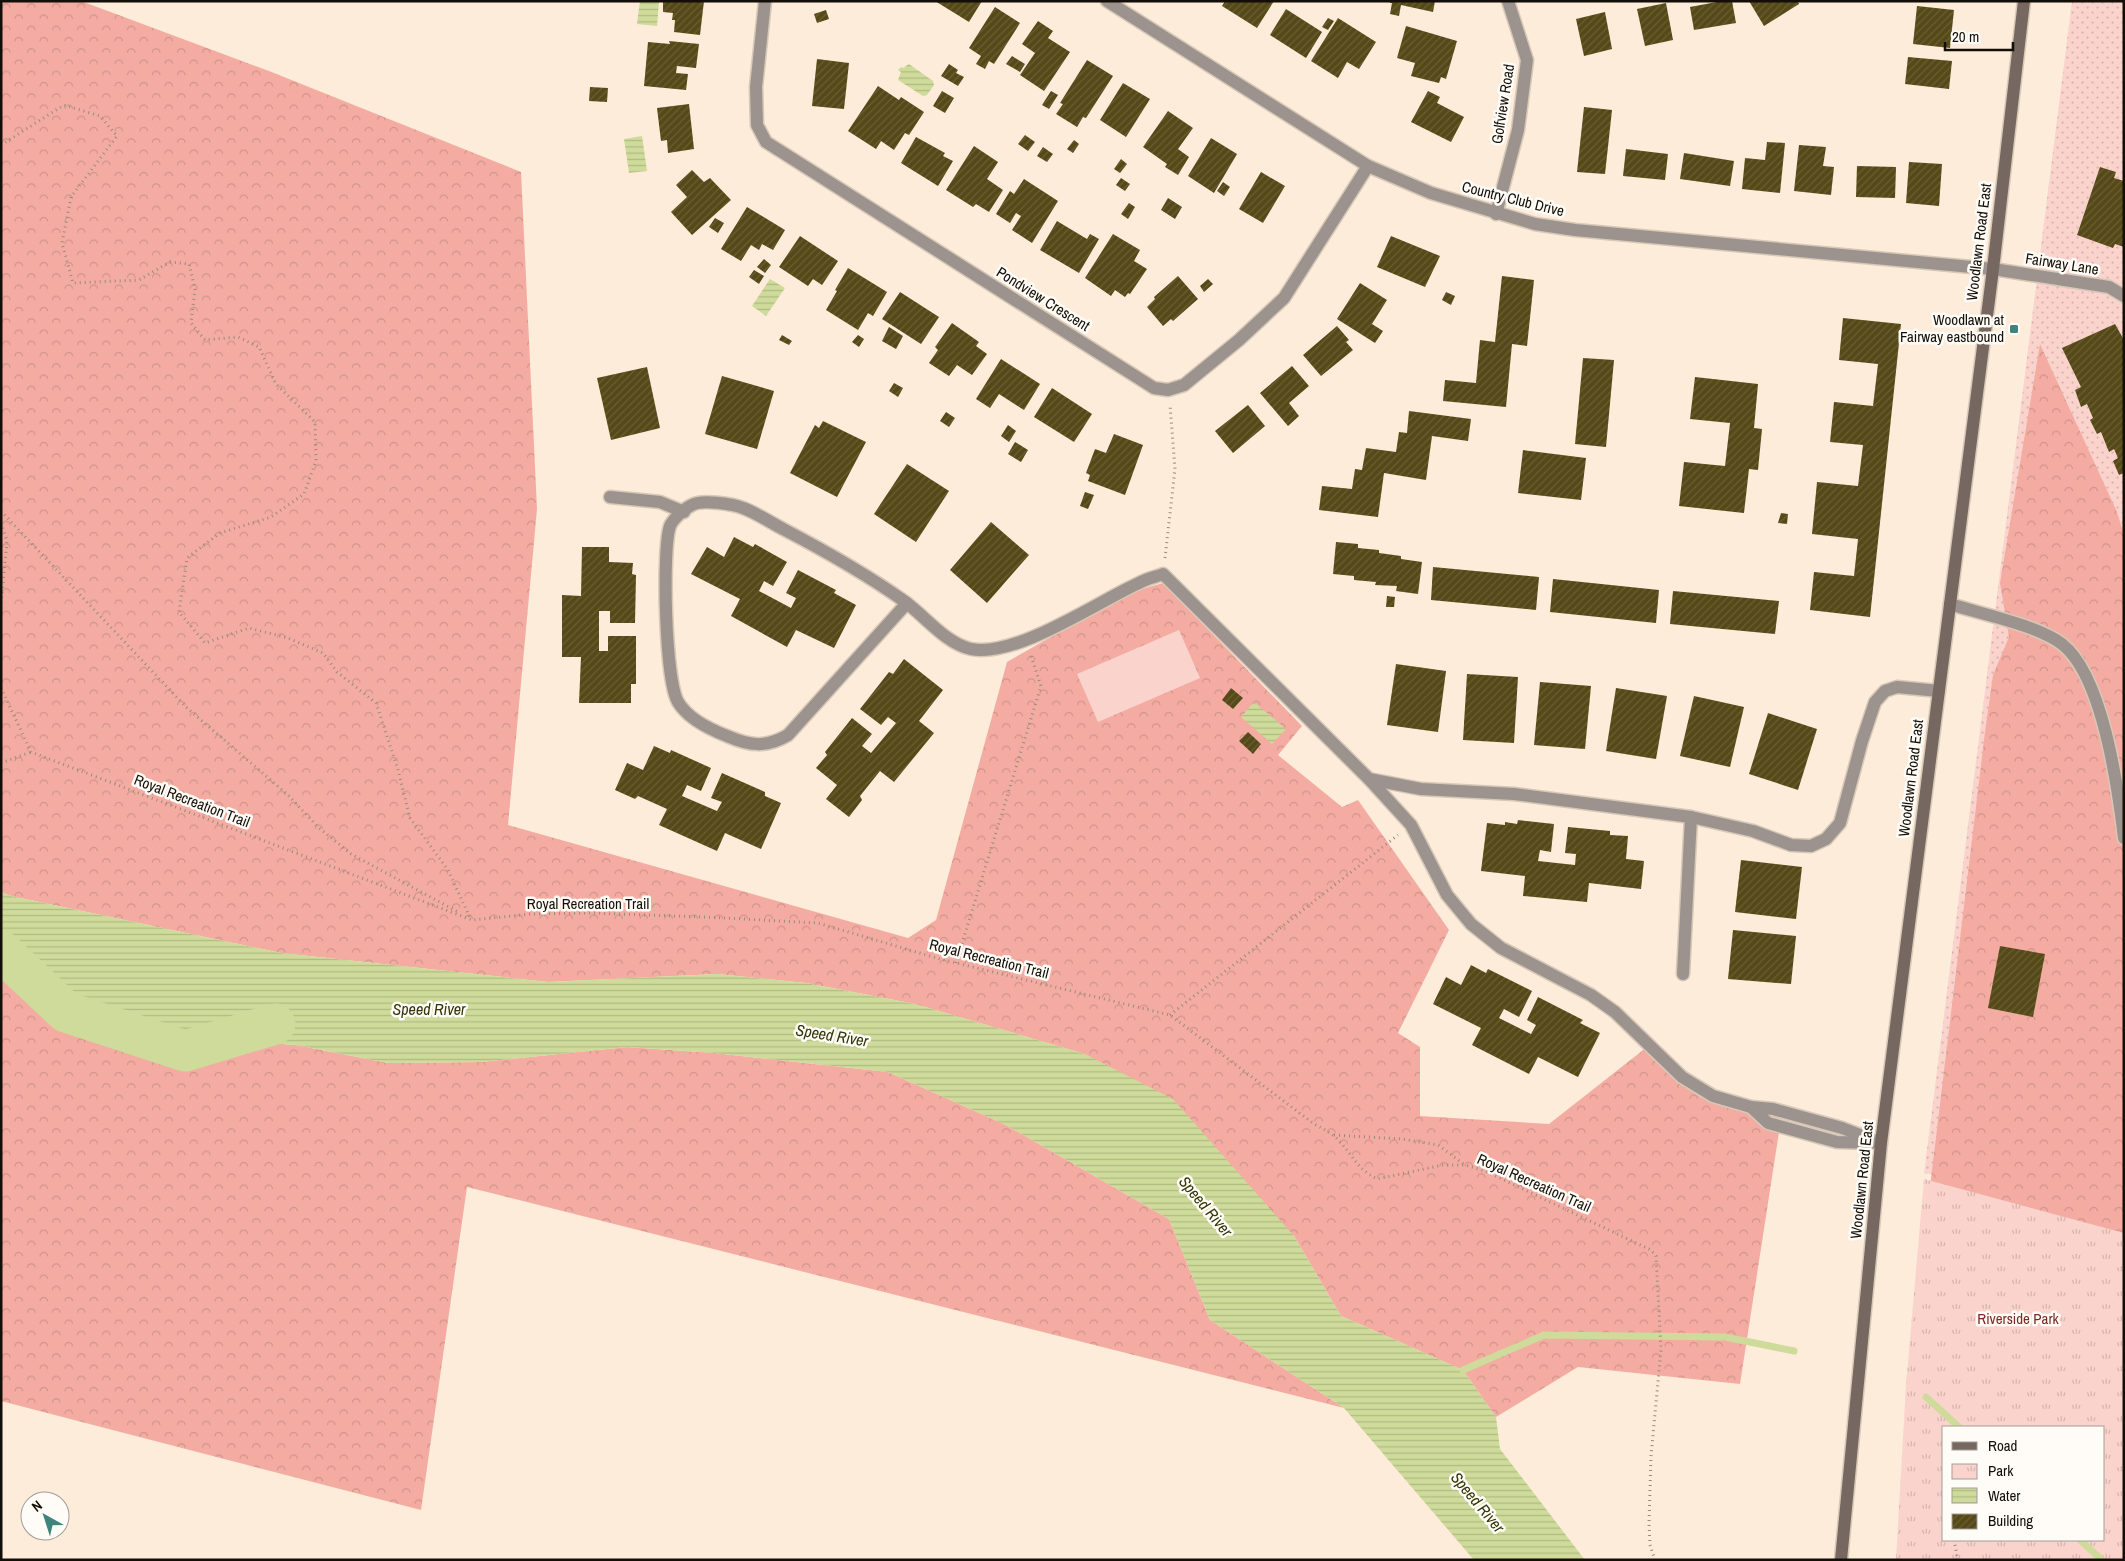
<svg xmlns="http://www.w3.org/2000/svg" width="2125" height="1561" font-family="'Archivo Narrow',sans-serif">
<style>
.grass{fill:url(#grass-dots)}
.forest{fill:url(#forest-crowns)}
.park{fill:url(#park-tufts);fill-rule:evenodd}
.garden{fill:#fbd3cd}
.water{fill:url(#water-rules)}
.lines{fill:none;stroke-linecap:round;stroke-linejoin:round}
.stream{stroke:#cedb9a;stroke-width:7}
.river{stroke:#cedb9a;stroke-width:41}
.building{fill:url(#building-hatch)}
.service-casing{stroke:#d7c8b7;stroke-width:15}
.minor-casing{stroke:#d7c8b7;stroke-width:15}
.secondary-casing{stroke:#d7c8b7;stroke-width:15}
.path{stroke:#968b7d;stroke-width:3;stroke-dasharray:1 4;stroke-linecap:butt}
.service{stroke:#9d938e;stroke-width:12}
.minor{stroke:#9d938e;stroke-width:12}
.secondary{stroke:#766860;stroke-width:12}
.poi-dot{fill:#3e847c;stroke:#fffcf8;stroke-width:2}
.labels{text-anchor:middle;stroke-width:5;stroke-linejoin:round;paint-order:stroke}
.street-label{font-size:15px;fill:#130e07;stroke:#fffcf8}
.poi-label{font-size:15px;fill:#130e07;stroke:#fffcf8;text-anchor:end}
.park-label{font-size:15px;fill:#7c2a23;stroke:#fffcf8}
.water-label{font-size:16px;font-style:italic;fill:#313806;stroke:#fffcf8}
</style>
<defs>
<pattern id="grass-dots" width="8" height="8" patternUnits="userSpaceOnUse" patternTransform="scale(1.25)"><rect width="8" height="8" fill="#fbd3cd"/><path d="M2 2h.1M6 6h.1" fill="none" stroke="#d6b4af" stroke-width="1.8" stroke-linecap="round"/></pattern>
<pattern id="forest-crowns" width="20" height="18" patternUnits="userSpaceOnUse" patternTransform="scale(1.25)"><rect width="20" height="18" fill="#f4aca2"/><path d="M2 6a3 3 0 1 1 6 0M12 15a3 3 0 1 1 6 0" fill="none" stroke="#d0938a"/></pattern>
<pattern id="park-tufts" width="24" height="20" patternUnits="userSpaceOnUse" patternTransform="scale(1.25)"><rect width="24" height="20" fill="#fbd3cd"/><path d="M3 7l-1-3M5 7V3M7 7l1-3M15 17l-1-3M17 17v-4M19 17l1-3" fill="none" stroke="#d6b4af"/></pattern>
<pattern id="water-rules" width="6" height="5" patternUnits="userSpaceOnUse" patternTransform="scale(1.25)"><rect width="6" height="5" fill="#cedb9a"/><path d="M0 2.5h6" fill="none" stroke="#b0bb83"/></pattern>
<pattern id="building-hatch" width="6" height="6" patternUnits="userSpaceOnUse" patternTransform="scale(1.25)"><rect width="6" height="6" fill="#554917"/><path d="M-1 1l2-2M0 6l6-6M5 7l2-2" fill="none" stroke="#695f37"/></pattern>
</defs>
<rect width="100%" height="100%" fill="#fcecd9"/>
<path class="grass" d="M2072 1H2124V1165L1924 1174Z"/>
<g class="forest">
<path d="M1 1H81L269 71 521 172 537 509 508 825 908 938 936 920 1007 662 1128 593 1163 583 1302 726 1278 755 1342 807 1358 800 1449 930 1398 1033 1420 1047V1116L1549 1124 1647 1047 1678 1080 1781 1119 1740 1384 1578 1367 1496 1417 1463 1370 1341 1316 1294 1236 1085 1054 915 1004 806 983 717 974 548 982 281 953 11 896 1 892Z"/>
<path d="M2040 344 2117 512 2124 535V1560L2104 1540V1427L1906 1385 1985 732 1993 675 2009 637 2000 583Z"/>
<path d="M1 976 136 1034 296 1045 388 1063 480 1062 627 1047 714 1053 888 1072 1006 1125 1169 1219 1210 1320 1344 1408 467 1187 421 1510 1 1401Z"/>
</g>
<path class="park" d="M1924 1179 2124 1233V1560H1896L1906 1385ZM1944 1427H2104V1540H1944Z"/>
<path class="garden" d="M1179 630 1200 678 1098 722 1077 674Z"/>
<g class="water">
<path d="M640 1H659L657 26 637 24Z"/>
<path d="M909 64 933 81 934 85 927 95 923 96 898 80 901 72 898 70 901 67 903 68Z"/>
<path d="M642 136 647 171 629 173 624 139Z"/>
<path d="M770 279 785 288 766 316 752 306Z"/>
<path d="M1254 702 1286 729 1272 744 1241 717Z"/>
<path d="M1 892 11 896 281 953 548 982 717 974 806 983 915 1004 1085 1054 1173 1099 1294 1236 1341 1316 1463 1370 1496 1417 1500 1449 1585 1560H1474L1344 1408 1210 1320 1169 1219 1006 1125 888 1072 714 1053 627 1047 480 1062 388 1063 296 1045 136 1034 1 976Z"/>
</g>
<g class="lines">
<g class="stream">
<path d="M1463 1370 1544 1335 1725 1337 1794 1351"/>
<path d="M1926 1397 1959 1427"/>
<path d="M2080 1540 2102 1560"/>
</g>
<path class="river" d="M1 951 66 1012 185 1051 275 1024"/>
</g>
<g class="building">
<path d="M663 1H704L700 35 674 32 675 20H672L673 13 663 12Z"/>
<path d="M935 1H982L969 22Z"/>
<path d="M1225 1H1274L1257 28 1222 6Z"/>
<path d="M1390 1H1435L1433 12 1401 5 1399 16 1390 14 1392 3H1390Z"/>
<path d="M1722 1H1732L1736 23 1694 30 1690 7Z"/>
<path d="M1749 1H1798L1799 4 1764 26Z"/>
<path d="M1666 3 1673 40 1645 46 1637 9Z"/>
<path d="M1917 6 1954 10 1950 48 1913 44Z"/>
<path d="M995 7 1020 23 994 64 989 61 985 69 976 64 981 56 969 48Z"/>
<path d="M1286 9 1322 32 1306 58 1270 35Z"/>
<path d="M826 10 829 19 817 23 814 14Z"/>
<path d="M1605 12 1612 49 1584 56 1576 19Z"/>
<path d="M1328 18 1334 21 1328 30 1322 27Z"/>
<path d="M1338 18 1376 42 1359 69 1347 62 1338 78 1311 61Z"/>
<path d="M1038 21 1053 31 1048 38 1070 52 1044 91 1020 75 1035 53 1022 44Z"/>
<path d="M1406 26 1457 41 1446 79 1441 77 1439 83 1411 76 1415 63 1397 58Z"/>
<path d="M669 41 699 44 696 68 677 66 676 73 688 74 686 90 644 86 648 42 670 44Z"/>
<path d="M1012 56 1025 64 1020 72 1006 64Z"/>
<path d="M1908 57 1952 61 1949 89 1905 84Z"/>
<path d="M817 59 849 63 844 109 812 106Z"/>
<path d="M1087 60 1113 76 1086 118 1083 117 1077 127 1056 114 1063 104 1060 103Z"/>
<path d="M949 64 958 70 956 73 964 77 958 86 941 76Z"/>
<path d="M1123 83 1150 99 1126 137 1100 120Z"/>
<path d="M878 86 899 100 901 97 924 112 909 135 905 133 894 150 881 141 876 149 848 131Z"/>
<path d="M590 87 608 88 607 102 589 101Z"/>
<path d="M942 91 954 98 945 113 933 106Z"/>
<path d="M1051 91 1058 95 1049 109 1042 105Z"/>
<path d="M1428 91 1440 97 1437 103 1464 117 1451 142 1411 122Z"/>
<path d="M689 104 694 149 668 153 667 140 661 141 657 108Z"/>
<path d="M1584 107 1612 110 1605 174 1577 172Z"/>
<path d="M1168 111 1193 128 1178 149 1189 157 1178 175 1165 167 1167 164 1143 147Z"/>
<path d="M1025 135 1035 142 1028 151 1018 144Z"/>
<path d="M916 137 945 153 943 156 953 161 938 186 901 163Z"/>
<path d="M1211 138 1237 154 1214 193 1188 176Z"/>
<path d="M1074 140 1079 144 1073 153 1067 149Z"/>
<path d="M1767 142 1785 143 1780 193 1742 189 1745 158 1765 160Z"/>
<path d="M1799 145 1826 147 1823 166 1834 167 1831 195 1794 191Z"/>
<path d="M974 146 998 162 987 179 1003 190 989 212 976 204 973 207 946 190Z"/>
<path d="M1043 147 1053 154 1047 162 1037 156Z"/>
<path d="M1626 149 1668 154 1665 180 1623 176Z"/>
<path d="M1684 153 1734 161 1730 186 1680 179Z"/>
<path d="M1121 159 1127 164 1120 173 1114 169Z"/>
<path d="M1909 162 1942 164 1939 206 1906 203Z"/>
<path d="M1857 166 1896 167 1895 198 1856 197Z"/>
<path d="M2100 167 2116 172 2114 178 2124 181V247L2115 244 2113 248 2077 235Z"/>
<path d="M692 170 704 182 710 178 731 200 692 235 671 212 687 197 676 185Z"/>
<path d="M1261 172 1285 186 1263 223 1239 209Z"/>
<path d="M1121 178 1130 184 1125 191 1116 185Z"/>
<path d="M1024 179 1058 201 1032 243 1012 230 1021 216 1016 213 1010 223 996 214 1010 191 1014 194Z"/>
<path d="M1223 182 1230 187 1224 196 1217 191Z"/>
<path d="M1168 198 1182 207 1175 219 1161 210Z"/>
<path d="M1129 203 1135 207 1128 219 1121 214Z"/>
<path d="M747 207 785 230 773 250 762 244 759 250 751 245 741 261 721 249Z"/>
<path d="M715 218 724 223 718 233 709 227Z"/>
<path d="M1057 221 1087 239 1090 234 1099 239 1079 273 1040 250Z"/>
<path d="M1113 234 1140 250 1134 261 1147 269 1130 294 1128 293 1125 297 1115 290 1111 296 1085 278Z"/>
<path d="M800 236 838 261 822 285 813 279 808 286 779 267Z"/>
<path d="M1391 236 1440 256 1425 287 1377 267Z"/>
<path d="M764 259 771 265 765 273 757 267Z"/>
<path d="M848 268 887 292 873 316 868 313 858 330 826 310 837 291 835 290Z"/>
<path d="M754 270 764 276 759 284 749 277Z"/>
<path d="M1178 276 1198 299 1173 321 1171 319 1163 326 1147 307 1155 299 1154 297Z"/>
<path d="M1502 276 1534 280 1527 346 1512 344 1506 407 1443 401 1445 380 1476 383 1480 340 1495 342Z"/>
<path d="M1208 279 1213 284 1204 292 1200 286Z"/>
<path d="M1360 283 1387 300 1372 324 1383 331 1375 343 1337 319Z"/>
<path d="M900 292 939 317 921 344 882 319Z"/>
<path d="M1446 292 1455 296 1451 305 1442 300Z"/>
<path d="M1843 318 1901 324 1870 617 1810 610 1814 572 1854 576 1858 539 1812 534 1817 482 1858 486 1863 445 1830 442 1834 402 1873 406 1878 364 1839 360Z"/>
<path d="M952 323 979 342 976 346 987 354 972 375 957 365 949 376 929 363 938 350 935 347Z"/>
<path d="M2115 324 2124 340V473L2119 475 2113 461 2118 458 2114 449 2109 452 2101 432 2097 434 2090 420 2093 418 2087 404 2081 407 2075 390 2081 387 2062 348Z"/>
<path d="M1337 326 1349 340 1346 342 1353 350 1321 376 1303 355Z"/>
<path d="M889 327 903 336 896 349 882 341Z"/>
<path d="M782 335 792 341 789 345 779 340Z"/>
<path d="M858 335 864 339 859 347 852 342Z"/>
<path d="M1583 358 1614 360 1606 447 1575 444Z"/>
<path d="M1001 359 1040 384 1024 410 999 394 990 408 976 399Z"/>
<path d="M1292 366 1309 386 1289 403 1299 416 1288 426 1260 393Z"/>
<path d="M647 367 660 428 611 440 597 378Z"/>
<path d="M722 376 774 391 757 449 705 434Z"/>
<path d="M1695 377 1758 384 1754 428 1762 429 1758 470 1749 469 1744 513 1679 506 1684 462 1725 466 1730 423 1690 419Z"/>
<path d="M894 383 903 388 898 397 889 391Z"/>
<path d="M1052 388 1092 414 1074 442 1034 417Z"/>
<path d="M1248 405 1265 426 1233 453 1215 431Z"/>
<path d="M1409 411 1471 419 1468 441 1432 436 1426 480 1384 473 1378 517 1319 510 1322 486 1352 489 1355 469 1362 470 1366 448 1396 452 1399 432 1407 433Z"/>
<path d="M946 412 955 418 949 427 940 421Z"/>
<path d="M823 421 866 442 837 497 790 473 815 425 819 428Z"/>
<path d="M1008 425 1016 431 1009 442 1001 436Z"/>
<path d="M1114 434 1143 445 1125 495 1088 481 1090 475 1086 473 1095 449 1106 453Z"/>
<path d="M1015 442 1028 450 1021 462 1008 454Z"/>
<path d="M1523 450 1586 458 1581 500 1518 493Z"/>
<path d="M907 464 949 491 916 542 874 514Z"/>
<path d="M1085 492 1094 495 1088 509 1080 506Z"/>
<path d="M1781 513 1788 514 1787 524 1778 523Z"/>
<path d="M991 522 1029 555 987 603 950 570Z"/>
<path d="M734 537 753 547 755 544 787 562 773 586 764 581 759 591 791 608 796 598 786 593 798 570 836 590 834 593 856 605 834 648 796 630 787 647 731 616 740 599 691 574 707 547 724 557Z"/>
<path d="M1336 542 1358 544V548L1379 550V553L1401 556V559L1422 562 1418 594 1396 591 1397 586 1375 585 1376 582 1354 580V576L1333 574Z"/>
<path d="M582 547H609V562L633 563 632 574 636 575 635 623H610V611H599V651H608V636H636V684H631V703H579L581 657H562V595L581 596Z"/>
<path d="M1433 567 1539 577 1536 610 1431 600Z"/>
<path d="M1553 579 1659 590 1656 623 1550 612Z"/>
<path d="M1673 591 1779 601 1775 634 1670 624Z"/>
<path d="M1387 596 1395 597 1394 607H1386Z"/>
<path d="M904 659 943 690 919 721 934 733 894 782 880 771 860 796 862 800 849 817 826 799 837 785 816 768 827 755 825 752 852 718 872 734 862 746 871 753 896 723 888 717 881 725 860 709 889 672 893 674Z"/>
<path d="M1396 664 1446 671 1438 732 1387 725Z"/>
<path d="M1467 674 1518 677 1514 743 1463 740Z"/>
<path d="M1540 682 1591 686 1585 749 1534 745Z"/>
<path d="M1231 688 1243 698 1233 709 1222 700Z"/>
<path d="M1616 688 1667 696 1656 759 1606 751Z"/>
<path d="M1694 696 1744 707 1730 767 1680 756Z"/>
<path d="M1768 713 1817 729 1798 790 1749 774Z"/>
<path d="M1248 732 1261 744 1253 754 1239 741Z"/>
<path d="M654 746 670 753 671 750 711 768 701 791 687 785 682 796 717 811 722 802 711 798 722 773 765 792V796L781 803 761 849 725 833 717 851 659 825 667 809 638 796 635 799 615 790 627 763 643 770Z"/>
<path d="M1518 820 1554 824 1551 852 1540 850 1538 861 1575 865 1576 854 1565 853 1568 827 1610 831V835L1628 836 1626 859 1644 861 1641 889 1589 883 1587 902 1523 896 1525 876 1481 871 1487 823 1505 825V822L1517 824Z"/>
<path d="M1741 860 1802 867 1796 919 1735 912Z"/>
<path d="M1733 930 1796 936 1791 984 1728 979Z"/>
<path d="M2000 946 2045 954 2033 1017 1988 1008Z"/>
<path d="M1471 965 1486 973 1488 969 1532 991 1519 1017 1504 1009 1499 1018 1531 1034 1536 1025 1527 1020 1538 997 1583 1020 1580 1023 1600 1033 1578 1077 1538 1057 1529 1074 1472 1045 1481 1028 1433 1004 1446 977 1461 985Z"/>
</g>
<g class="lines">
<defs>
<g id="service">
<path d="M610 497 660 502 684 512"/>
<path d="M907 603 788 735C766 748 750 746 727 736 709 729 688 719 678 702 665 680 662 549 670 526 673 519 685 508 692 505 701 499 733 504 743 508 757 513 771 523 785 530 827 552 866 574 904 601 925 616 945 643 971 649 1016 658 1097 602 1139 583 1146 579 1155 577 1163 574L1369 779 1411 825 1447 895 1471 924 1501 948 1591 995 1615 1012 1682 1077 1713 1096 1751 1107 1773 1109 1842 1128 1881 1143"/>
<path d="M1950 604C1981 614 2037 625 2062 644 2103 676 2118 788 2124 838"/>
<path d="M1369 779 1421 789 1514 794 1691 817 1753 831 1791 845 1811 846 1826 839 1840 823 1862 741 1875 702 1885 691 1897 687 1939 691"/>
<path d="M1683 974 1691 817"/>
<path d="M1751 1107 1768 1123 1837 1142 1872 1143"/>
</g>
<g id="minor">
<path d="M765 1 756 87 757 125 766 142 1154 388 1168 390 1184 385 1239 340 1284 298 1368 166"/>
<path d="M1107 1 1368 166 1431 193 1535 224 1575 230 1993 269 2109 287 2124 296"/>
<path d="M1496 214 1518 130 1527 60 1508 1"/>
</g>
<path id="secondary" d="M1841 1560 1881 1143 1993 269 2024 1"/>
</defs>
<use href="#service" class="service-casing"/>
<use href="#minor" class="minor-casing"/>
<use href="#secondary" class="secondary-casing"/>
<g class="path">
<path d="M1 145 64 105 100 116 117 136 71 197 62 243 73 283 139 280 170 262 189 264 195 289 191 323 205 340 238 337 259 347 276 384 315 422 316 461 304 494 271 517 220 533 187 558 179 612 205 643 249 628 288 638 323 653 337 672 376 703 398 770 410 818 448 870 471 920"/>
<path d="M1 511 187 708 287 794 318 827 351 854 460 913"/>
<path d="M1 523 7 541 1 604"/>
<path d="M1165 558 1175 469 1170 405"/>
<path d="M1 688 31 752 472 920 531 914 590 913 705 917 818 923 940 959 1170 1015 1314 1124C1324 1129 1333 1134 1340 1142 1356 1159 1355 1167 1377 1179L1443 1165H1465L1485 1171 1651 1250 1656 1256 1661 1350 1651 1456 1649 1523 1650 1545 1655 1560"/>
<path d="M1 763 31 752"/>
<path d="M956 963 1041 686 1031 656"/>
<path d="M1170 1015 1398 835"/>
<path d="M1334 1135 1402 1139 1438 1145 1465 1165"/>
<path d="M1954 1540 1958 1560"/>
</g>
<use href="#service" class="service"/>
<use href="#minor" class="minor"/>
<use href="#secondary" class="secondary"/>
</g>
<rect class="poi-dot" x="2009" y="324" width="10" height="10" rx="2.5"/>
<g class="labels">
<g class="street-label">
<text transform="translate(1503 104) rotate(-81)" y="5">Golfview Road</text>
<text transform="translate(1513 199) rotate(14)" y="5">Country Club Drive</text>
<text transform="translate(1979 242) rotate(-83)" y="5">Woodlawn Road East</text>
<text transform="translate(2062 264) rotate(9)" y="5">Fairway Lane</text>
<text transform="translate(1043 299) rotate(32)" y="5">Pondview Crescent</text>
<text transform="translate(1911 778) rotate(-83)" y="5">Woodlawn Road East</text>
<text transform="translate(192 801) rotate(21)" y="5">Royal Recreation Trail</text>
<text x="588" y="909">Royal Recreation Trail</text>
<text transform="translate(989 959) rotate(14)" y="5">Royal Recreation Trail</text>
<text transform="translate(1862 1180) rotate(-84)" y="5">Woodlawn Road East</text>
<text transform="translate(1534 1183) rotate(24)" y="5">Royal Recreation Trail</text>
</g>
<g class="poi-label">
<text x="2004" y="325">Woodlawn at<tspan x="2004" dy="17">Fairway eastbound</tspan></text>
</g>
<g class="park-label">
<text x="2018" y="1324">Riverside Park</text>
</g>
<g class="water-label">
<text x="429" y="1015">Speed River</text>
<text transform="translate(832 1035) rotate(9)" y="6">Speed River</text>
<text transform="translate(1206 1206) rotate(50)" y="6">Speed River</text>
<text transform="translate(1478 1502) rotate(50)" y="6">Speed River</text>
</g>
</g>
<rect width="2125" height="1561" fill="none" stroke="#130e07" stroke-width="5"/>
<rect x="1942" y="1426" width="162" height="115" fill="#fffcf8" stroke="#a19d98"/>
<rect x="1952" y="1442" width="25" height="8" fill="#766860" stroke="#a19d98"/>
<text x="1988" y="1451" font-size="15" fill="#130e07">Road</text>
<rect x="1952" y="1464" width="25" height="15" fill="url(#park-tufts)" stroke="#a19d98"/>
<text x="1988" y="1476" font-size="15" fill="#130e07">Park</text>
<rect x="1952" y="1488" width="25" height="15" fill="url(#water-rules)" stroke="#a19d98"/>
<text x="1988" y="1501" font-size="15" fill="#130e07">Water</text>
<rect x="1952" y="1514" width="25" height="15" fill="url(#building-hatch)" stroke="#a19d98"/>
<text x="1988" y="1526" font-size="15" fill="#130e07">Building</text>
<g transform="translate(45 1516) rotate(321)"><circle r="24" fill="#fffcf8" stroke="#a19d98"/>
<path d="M0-4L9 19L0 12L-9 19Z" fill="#3e847c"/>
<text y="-8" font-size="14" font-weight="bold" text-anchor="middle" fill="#130e07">N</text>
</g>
<path d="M1945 42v8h68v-8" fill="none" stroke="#130e07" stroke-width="2.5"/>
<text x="1952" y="42" font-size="15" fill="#130e07" stroke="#fffcf8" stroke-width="4" paint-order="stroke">20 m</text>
</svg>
